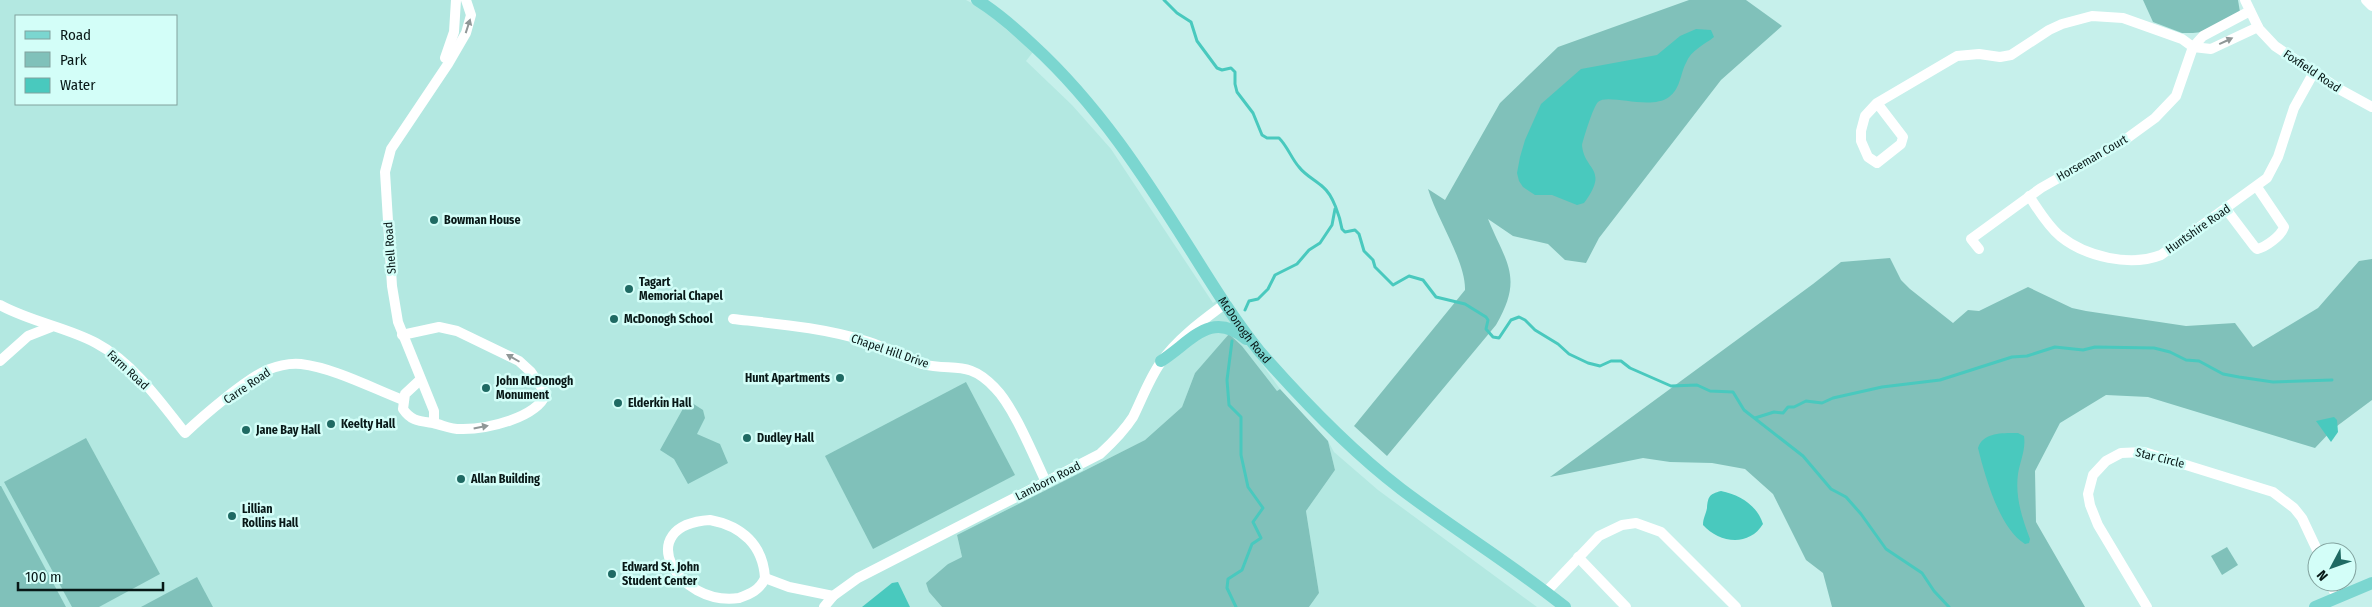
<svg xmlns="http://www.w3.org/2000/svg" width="2372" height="607" font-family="'Fira Sans Condensed',sans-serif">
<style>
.built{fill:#b3e8e1;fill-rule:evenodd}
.green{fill:#80c1ba}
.water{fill:#49c9be}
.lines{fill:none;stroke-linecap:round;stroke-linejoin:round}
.stream{stroke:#49c9be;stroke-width:3}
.minor{stroke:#fff;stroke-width:10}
.major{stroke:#7bd6d0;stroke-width:12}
.oneway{fill:#909797}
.poi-dot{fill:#1f6a63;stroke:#d3fef8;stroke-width:2}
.labels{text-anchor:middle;stroke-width:5;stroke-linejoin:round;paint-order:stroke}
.street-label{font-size:12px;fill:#081817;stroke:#d3fef8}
.poi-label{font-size:12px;font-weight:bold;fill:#081817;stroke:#d3fef8;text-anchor:start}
</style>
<rect width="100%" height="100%" fill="#c6f0eb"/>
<g class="built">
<path d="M0 0H966L981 8 1033 52 1026 61 1072 105 1111 149 1213 303 1216 301 1280 389 1277 391 1242 346 1229 335 1195 373 1182 407 1145 440 957 535 962 557 948 564 929 592 942 607H0ZM16 16H176V104H16Z"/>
<path d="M1328 441 1334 452 1378 490 1537 607H1309L1319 593 1306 511 1335 470Z"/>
</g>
<g class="green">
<path d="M1689 0H1746L1782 26 1721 80 1599 238 1586 263 1565 260 1548 244 1513 236 1488 219C1506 263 1524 277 1496 325L1387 456 1354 426 1465 290C1466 262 1437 219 1428 189L1445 200 1500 103 1558 47Z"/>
<path d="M2143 0H2238L2240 12 2202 32 2193 33H2182L2153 22Z"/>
<path d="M1890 258 1901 280 1910 289 1953 323 1968 310 1979 311 2028 287 2072 308 2086 311 2186 326 2235 323 2253 347 2318 308 2359 261 2372 259V400L2333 429 2315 448 2148 397 2106 395 2060 423 2035 471 2036 522 2085 607H1832L1823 573 1806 560 1773 494 1745 469 1712 463 1670 462 1643 458 1550 477 1813 284 1841 262Z"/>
<path d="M1229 334 1242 346 1277 391 1280 389 1328 441 1335 470 1306 511 1319 593 1309 607H942L929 592 926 583 948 564 962 557 957 535 1145 440 1182 407 1195 373Z"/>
<path d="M966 382 1015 475 873 549 825 456Z"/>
<path d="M692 403 703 410 705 418 697 434 720 444 728 463 688 484 674 459 660 450 685 405Z"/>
<path d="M86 438 160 574 99 607H72L4 482Z"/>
<path d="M0 486H1L66 607H0Z"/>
<path d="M2227 547 2238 565 2222 575 2211 556Z"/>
<path d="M197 577 213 607H141Z"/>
</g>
<g class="water">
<path d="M1696 29 1711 30 1714 37C1704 45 1691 50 1686 63 1680 74 1681 88 1669 97 1650 111 1608 93 1598 102 1593 107 1584 137 1582 145 1584 171 1610 168 1584 203L1577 205 1552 195H1535L1523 187 1519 181 1517 173 1520 157 1525 140 1541 104 1581 69 1657 55 1680 36Z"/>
<path d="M2334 417 2337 420 2338 432 2331 442 2316 421Z"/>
<path d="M2018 433 2024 436C2026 450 2020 461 2018 474 2015 497 2022 518 2030 539L2029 543 2025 544C1999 528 1985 476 1978 448 1983 432 2003 433 2018 433Z"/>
<path d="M1721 491C1740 495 1757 505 1763 524 1749 547 1719 543 1703 525 1703 518 1706 514 1707 508 1708 497 1709 494 1721 491Z"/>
<path d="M898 582 910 607H862L892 583Z"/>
</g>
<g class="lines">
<g class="stream">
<path d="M1164 0 1177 13 1191 22 1197 41 1217 68 1222 70 1231 68 1235 72V84L1237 92 1253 113 1262 135 1267 138H1279C1288 147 1291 158 1299 167 1305 175 1315 180 1323 187 1333 195 1340 217 1342 229L1345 232 1355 230 1359 234 1364 251 1373 260 1375 267 1393 285 1409 276 1423 280 1436 297 1465 304 1486 317 1488 320 1486 329 1493 337 1499 338 1511 320 1519 317 1525 320 1535 330 1558 344 1569 354 1588 363 1600 366 1611 361H1621L1630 368 1671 386 1697 385 1710 391 1733 392 1744 410 1803 456 1831 489 1846 497 1861 514 1886 549 1922 573 1934 591 1949 607"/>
<path d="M1245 310 1249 301 1258 299 1268 289 1275 275 1297 264 1309 250 1320 243 1332 225 1335 209"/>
<path d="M1232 341 1227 380 1229 405 1241 417V455L1248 487 1263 508 1253 522 1261 538 1252 544 1242 570 1228 579 1227 588 1236 607"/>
<path d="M1755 418 1774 412 1783 413 1788 407H1794L1806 401 1822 403 1833 398 1882 387 1940 380 2012 357 2027 356 2055 347 2083 350 2095 347 2154 348 2170 352 2186 360 2199 361 2223 374 2239 377 2273 382 2332 380"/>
</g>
<g class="minor">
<path d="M2245 0 2259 29 2275 46 2339 89 2372 107"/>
<path d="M2366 0 2372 6"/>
<path d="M445 58 454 32 456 0"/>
<path d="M1877 103 1903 137 1901 144 1877 163 1868 157 1861 141V131L1865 116 1877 103 1957 56 1979 54 2000 57 2011 55 2049 30 2062 24 2092 16 2123 18 2182 39 2193 47 2211 49 2258 27"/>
<path d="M2029 196C2038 209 2047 225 2060 236 2086 257 2130 267 2161 255L2267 178 2278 157 2294 108 2314 72"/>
<path d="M2226 209 2254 246 2257 249C2266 247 2281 236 2284 227L2257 187"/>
<path d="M1979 249 1971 239 2041 188 2122 142 2155 118 2176 96 2193 47 2203 36 2250 11"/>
<path d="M0 305C31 322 66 327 96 343 132 362 160 401 185 433 203 416 246 379 267 370 277 366 291 363 301 364 334 368 372 388 403 400"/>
<path d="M733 319C778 324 826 328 869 342 887 348 904 358 922 364 953 372 968 359 995 388 1014 407 1034 457 1046 482"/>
<path d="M402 335 439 327 457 331 519 361 531 372 546 394C536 418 488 429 463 429 452 430 443 425 433 423 419 421 411 421 403 409L405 394 420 380"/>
<path d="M0 361 28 336 51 327"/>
<path d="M434 423V411L398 322 392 286 385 172 391 149 448 64 466 33 471 15 466 0"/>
<path d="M710 520C742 526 763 545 765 578 760 590 750 594 739 598 677 607 631 525 710 520Z"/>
<path d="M1578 557 1626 607"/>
<path d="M765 578 789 587 833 596"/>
<path d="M2330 582 2337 598"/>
<path d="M1546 592 1599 536 1622 525 1636 523 1661 532 1736 607"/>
<path d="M824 607 833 596 858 578 1100 454C1112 443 1124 431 1133 417 1142 399 1149 379 1161 362 1178 338 1202 321 1226 303"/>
<path d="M2147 607 2098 525 2090 505 2088 494 2093 475 2106 461 2121 453 2144 452 2273 492 2294 508 2302 518 2318 552"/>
</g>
<g class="major">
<path id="s1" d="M977 0C998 13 1016 29 1034 46 1098 105 1144 176 1190 249 1212 284 1234 320 1260 352 1303 401 1350 450 1401 489 1455 530 1513 565 1565 607"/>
<path d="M1161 361C1191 342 1211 309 1246 339"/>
<path d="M2315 607 2372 583"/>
</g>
</g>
<defs><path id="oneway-solid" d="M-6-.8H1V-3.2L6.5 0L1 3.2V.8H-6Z" transform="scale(1.25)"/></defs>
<g class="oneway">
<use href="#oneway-solid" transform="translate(468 26) rotate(-72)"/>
<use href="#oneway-solid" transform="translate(2226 41) rotate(-25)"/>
<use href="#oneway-solid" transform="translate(513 358) rotate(-150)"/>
<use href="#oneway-solid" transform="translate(481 427) rotate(-11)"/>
</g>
<g class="poi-dot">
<circle cx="434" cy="220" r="5"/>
<circle cx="629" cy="289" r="5"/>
<circle cx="614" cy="319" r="5"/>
<circle cx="840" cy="378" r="5"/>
<circle cx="486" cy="388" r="5"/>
<circle cx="618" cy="403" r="5"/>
<circle cx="331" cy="424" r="5"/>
<circle cx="246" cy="430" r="5"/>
<circle cx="747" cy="438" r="5"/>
<circle cx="461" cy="479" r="5"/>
<circle cx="232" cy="516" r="5"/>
<circle cx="612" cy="574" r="5"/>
</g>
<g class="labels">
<g class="street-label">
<text transform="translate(2312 71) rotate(34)" y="4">Foxfield Road</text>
<text transform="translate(2092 158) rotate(-30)" y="4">Horseman Court</text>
<text transform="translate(2198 229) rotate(-35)" y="4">Huntshire Road</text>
<text transform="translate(390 248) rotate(-94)" y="4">Shell Road</text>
<text dy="4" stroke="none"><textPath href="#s1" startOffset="428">McDonogh Road</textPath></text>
<text transform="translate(890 351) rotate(19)" y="4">Chapel Hill Drive</text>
<text transform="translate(128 370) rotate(43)" y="4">Farm Road</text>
<text transform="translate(247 386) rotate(-34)" y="4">Carre Road</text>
<text transform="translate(2160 458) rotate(14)" y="4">Star Circle</text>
<text transform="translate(1048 481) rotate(-27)" y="4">Lamborn Road</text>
</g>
<g class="poi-label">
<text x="444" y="224">Bowman House</text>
<text x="639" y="286">Tagart<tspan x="639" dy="14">Memorial Chapel</tspan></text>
<text x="624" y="323">McDonogh School</text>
<text x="830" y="382" text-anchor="end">Hunt Apartments</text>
<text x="496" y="385">John McDonogh<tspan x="496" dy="14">Monument</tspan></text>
<text x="628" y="407">Elderkin Hall</text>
<text x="341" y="428">Keelty Hall</text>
<text x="256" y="434">Jane Bay Hall</text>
<text x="757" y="442">Dudley Hall</text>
<text x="471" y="483">Allan Building</text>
<text x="242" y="513">Lillian<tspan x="242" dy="14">Rollins Hall</tspan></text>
<text x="622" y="571">Edward St. John<tspan x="622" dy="14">Student Center</tspan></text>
</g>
</g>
<rect x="15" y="15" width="162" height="90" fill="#d3fef8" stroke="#82a29e"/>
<rect x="25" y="31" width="25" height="8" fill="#7bd6d0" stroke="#82a29e"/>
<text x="60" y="40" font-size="15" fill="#081817">Road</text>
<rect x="25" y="52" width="25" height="15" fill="#80c1ba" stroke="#82a29e"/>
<text x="60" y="65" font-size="15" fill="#081817">Park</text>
<rect x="25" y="78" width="25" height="15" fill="#49c9be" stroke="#82a29e"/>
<text x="60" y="90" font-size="15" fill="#081817">Water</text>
<g transform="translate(2332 567) rotate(229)"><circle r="24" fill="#d3fef8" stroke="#82a29e"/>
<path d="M0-4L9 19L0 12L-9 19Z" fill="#1f6a63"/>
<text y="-8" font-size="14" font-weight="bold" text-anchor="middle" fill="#081817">N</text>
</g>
<path d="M18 582v8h145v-8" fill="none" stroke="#081817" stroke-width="2.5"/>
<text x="25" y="582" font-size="15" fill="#081817" stroke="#d3fef8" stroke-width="4" paint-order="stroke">100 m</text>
</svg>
